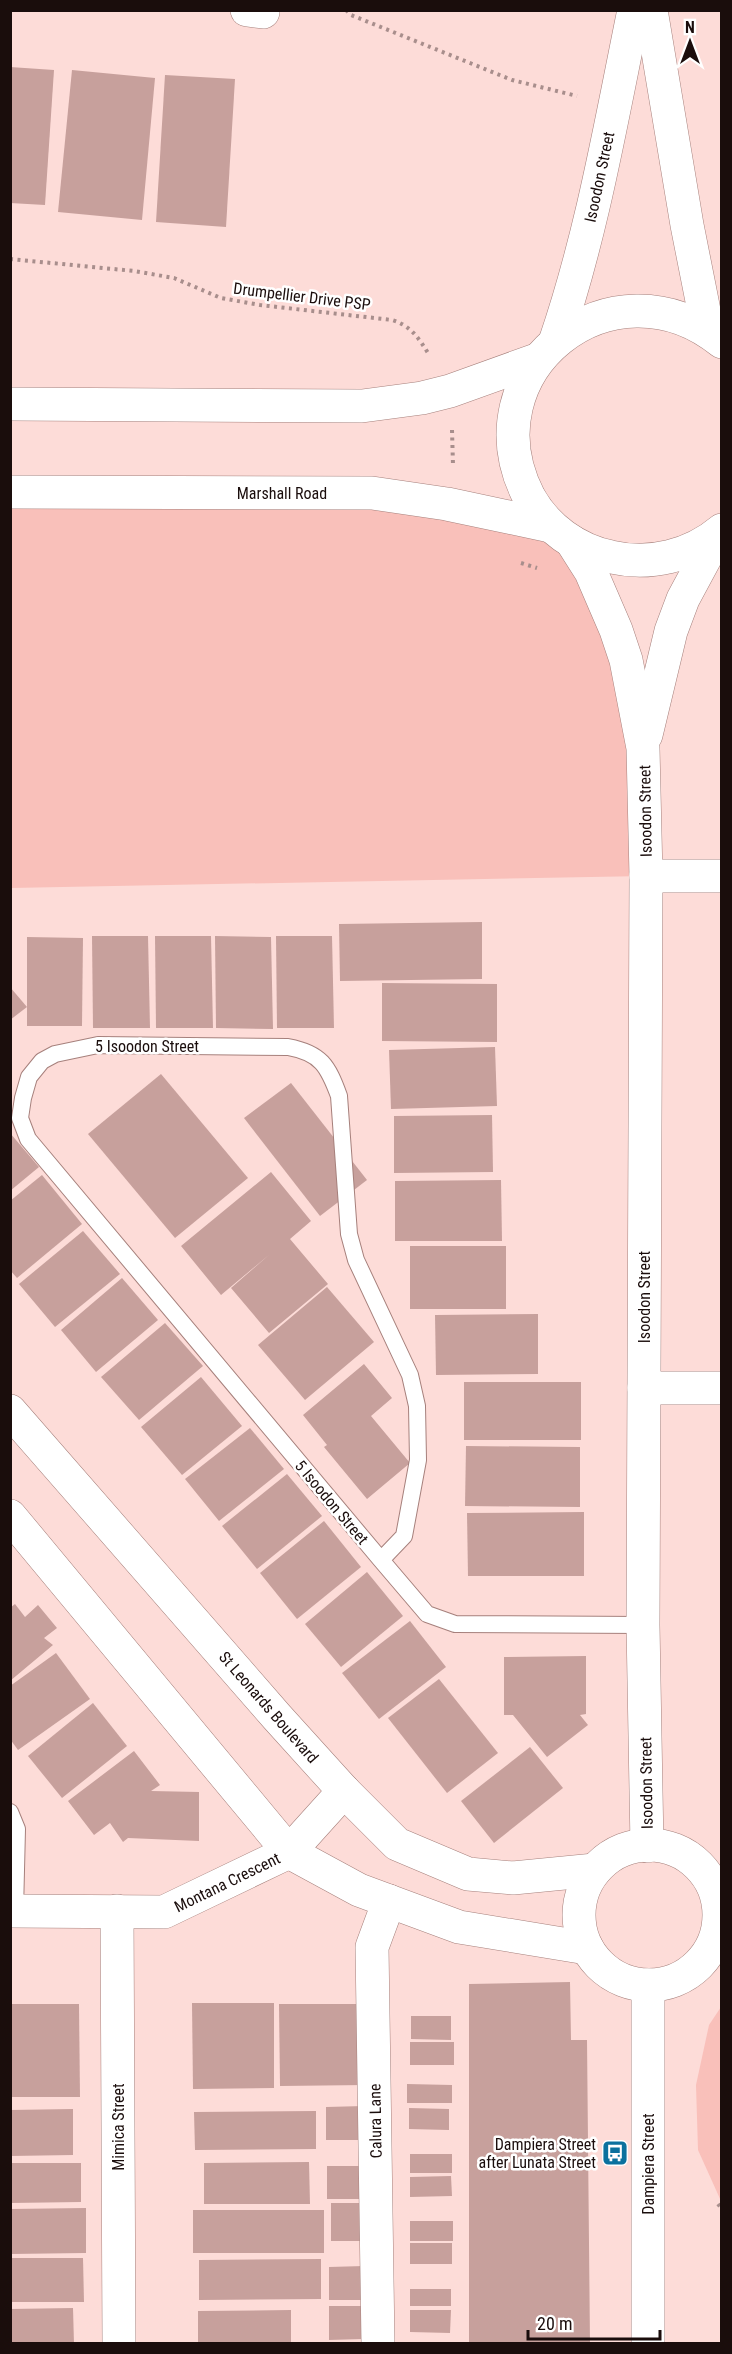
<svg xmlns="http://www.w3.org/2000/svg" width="732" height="2354" font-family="'Roboto Condensed',sans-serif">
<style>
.green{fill:#f9c0ba}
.building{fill:#c7a09c}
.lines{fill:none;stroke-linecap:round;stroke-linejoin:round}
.lane-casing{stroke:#a6807c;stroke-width:18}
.street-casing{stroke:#a6807c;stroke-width:34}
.secondary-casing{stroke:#a6807c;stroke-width:34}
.path{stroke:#a88e8c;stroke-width:4;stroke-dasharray:3 4.5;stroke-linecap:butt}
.lane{stroke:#fff;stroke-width:16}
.street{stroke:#fff;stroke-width:33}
.secondary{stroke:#fff;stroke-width:33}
.labels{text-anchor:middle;stroke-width:5;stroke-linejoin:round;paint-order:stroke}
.street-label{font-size:16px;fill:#1a0d0c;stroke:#fff}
.poi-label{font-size:16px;fill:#1a0d0c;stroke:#fff;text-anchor:end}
</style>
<rect width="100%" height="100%" fill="#fddcd8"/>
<g class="green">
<path d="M10 492 359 493 595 554 616 630 646 876 11 888Z"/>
<path d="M721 2007V2201L698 2150 696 2085 709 2025Z"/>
</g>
<g class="building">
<path d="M10 67 54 70 45 205 10 203Z"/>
<path d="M72 70 155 78 142 220 58 212Z"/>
<path d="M165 75 235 79 226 227 156 222Z"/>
<path d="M482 922V979L340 981 339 924Z"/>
<path d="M92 936H148L150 1028H93Z"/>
<path d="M155 936H211L213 1028H156Z"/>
<path d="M215 936 271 937 273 1029 216 1028Z"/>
<path d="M276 936H332L334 1028H277Z"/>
<path d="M27 937 83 938 82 1026H27Z"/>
<path d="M382 983 497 984V1042L382 1041Z"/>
<path d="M10 987 27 1007 10 1020Z"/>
<path d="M495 1047 497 1106 391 1109 389 1050Z"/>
<path d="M161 1074 248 1178 175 1238 88 1134Z"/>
<path d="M291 1083 367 1180 320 1216 244 1118Z"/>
<path d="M492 1115 493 1172 394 1173V1116Z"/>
<path d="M10 1133 39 1167 10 1191Z"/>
<path d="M271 1172 311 1221 290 1239 328 1284 269 1333 231 1288 270 1254 221 1295 181 1246Z"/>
<path d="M42 1175 82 1224 17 1278 10 1270V1201Z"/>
<path d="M501 1180 502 1241H395V1181Z"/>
<path d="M83 1231 120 1274 55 1327 19 1284Z"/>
<rect x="410" y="1246" width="96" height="63"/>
<path d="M122 1278 158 1320 96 1372 61 1330Z"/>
<path d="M327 1287 374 1342 305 1400 258 1345Z"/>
<path d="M538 1314V1374L436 1375 435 1315Z"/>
<path d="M165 1323 203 1366 139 1420 101 1377Z"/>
<path d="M364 1364 392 1398 371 1416 410 1463 367 1499 324 1447 327 1445 303 1415Z"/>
<path d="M201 1377 242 1426 182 1475 141 1427Z"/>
<rect x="464" y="1382" width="117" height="58"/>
<path d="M250 1428 284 1469 219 1521 185 1479Z"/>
<path d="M466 1446 580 1447V1507L465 1506Z"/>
<path d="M287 1474 322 1516 257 1569 222 1526Z"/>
<path d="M584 1512V1576H468L467 1513Z"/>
<path d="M324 1521 361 1567 297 1619 260 1573Z"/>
<path d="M367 1572 403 1616 341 1667 305 1624Z"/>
<path d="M15 1604 25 1617 38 1605 57 1628 44 1638 53 1645 10 1681V1608Z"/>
<path d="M410 1621 446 1667 379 1719 342 1673Z"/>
<path d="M56 1653 90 1699 18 1750 10 1739V1686Z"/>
<path d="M586 1656V1714L580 1715 588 1725 547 1757 513 1715H504V1657Z"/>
<path d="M439 1679 498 1753 447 1793 388 1718Z"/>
<path d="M93 1703 127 1746 62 1798 28 1756Z"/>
<path d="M530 1747 563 1788 494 1843 461 1801Z"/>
<path d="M134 1751 160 1785 151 1791 199 1792V1841L128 1838 123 1842 110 1823 94 1835 68 1801Z"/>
<path d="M570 1982 571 2040H587L590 2344H469V1984Z"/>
<path d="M192 2003H274V2088L193 2089Z"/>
<path d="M10 2004H79L80 2097H10Z"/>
<path d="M279 2004H366V2085L280 2086Z"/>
<path d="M411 2016H451V2040L411 2039Z"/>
<rect x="410" y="2042" width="44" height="23"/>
<path d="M407 2084 452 2085V2103H407Z"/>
<path d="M364 2106V2140H326V2107Z"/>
<path d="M409 2108 449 2109V2130L409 2129Z"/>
<path d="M73 2109V2155L10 2156V2110Z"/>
<path d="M316 2111V2149L195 2150 194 2112Z"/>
<rect x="410" y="2154" width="42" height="19"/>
<path d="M309 2162 310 2204H204V2163Z"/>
<path d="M10 2163H81V2202L10 2203Z"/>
<rect x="327" y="2166" width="40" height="33"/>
<path d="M451 2176 452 2196 410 2197V2177Z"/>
<rect x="331" y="2203" width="36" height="38"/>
<path d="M86 2208V2253L10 2254V2209Z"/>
<rect x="193" y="2210" width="131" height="43"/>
<rect x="410" y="2221" width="43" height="20"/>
<rect x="410" y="2243" width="42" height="21"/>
<path d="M10 2258H83L84 2302H10Z"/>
<path d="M321 2259V2299L199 2300V2260Z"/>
<path d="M364 2266V2300H329V2267Z"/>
<rect x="410" y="2289" width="41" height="17"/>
<path d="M329 2306H362L363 2339 329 2340Z"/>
<path d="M73 2308 74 2344H10V2309Z"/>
<path d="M291 2310V2344H198V2311Z"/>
<path d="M410 2310H451L450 2333 410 2332Z"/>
</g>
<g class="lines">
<defs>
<g id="lane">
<path d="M381 1560 404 1536 418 1460 417 1406 410 1375 356 1260 349 1234 339 1096C328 1066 321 1053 288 1047L98 1045 55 1054 42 1061 29 1077 23 1098 20 1118 28 1139 381 1560 427 1614 455 1624 643 1625"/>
<path d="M10 1812 17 1829 15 1911"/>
</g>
<g id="street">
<path d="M247 10 263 12"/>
<path d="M646 876H722"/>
<path d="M644 1388H722"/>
<path d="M10 1411 277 1717 344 1791 397 1844 468 1874 513 1878 595 1870"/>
<path d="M10 1516 289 1852 359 1890 459 1927 587 1948"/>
<circle cx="649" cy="1915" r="70"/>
<path d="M10 1911 164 1912 289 1852 344 1791"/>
<path d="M117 1911 119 2344"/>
<path d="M648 1985V2344"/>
<path d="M378 2344 372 1947 389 1901"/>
</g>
<g id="secondary">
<path d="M651 10 687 225 708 331"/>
<path d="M555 342C592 234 611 122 634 10"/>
<path d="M722 342C612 253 464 371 529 497 546 528 577 550 611 557 650 566 691 556 722 530"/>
<path d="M10 404 362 406 422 398 450 391 539 359"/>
<path d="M10 492 372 493 447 504 551 526"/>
<path d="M572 542 591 572 616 630 626 660 643 748 646 876 643 1625 647 1846"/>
<path d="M646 735 671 631 683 599 718 534"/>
</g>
</defs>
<use href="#lane" class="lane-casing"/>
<use href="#street" class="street-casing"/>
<use href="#secondary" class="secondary-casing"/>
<g class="path">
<path d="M346 10 351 15 512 80 577 96"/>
<path d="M10 259 134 271 174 278 221 298 260 305 392 320C412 326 419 339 430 356"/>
<path d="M452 430 453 465"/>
<path d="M521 563 537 568"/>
<path d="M718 2204 722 2209"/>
</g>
<use href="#lane" class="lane"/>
<use href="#street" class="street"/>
<use href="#secondary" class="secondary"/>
</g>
<defs>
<symbol id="bus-square" viewBox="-11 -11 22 22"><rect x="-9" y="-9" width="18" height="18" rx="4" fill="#0b719e" stroke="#fff"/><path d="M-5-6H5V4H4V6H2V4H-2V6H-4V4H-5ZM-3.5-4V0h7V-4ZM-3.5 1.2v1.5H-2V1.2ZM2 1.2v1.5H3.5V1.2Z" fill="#fff"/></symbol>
</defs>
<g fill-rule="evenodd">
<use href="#bus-square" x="600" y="2138" width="30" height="30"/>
</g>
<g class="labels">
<g class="street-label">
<text transform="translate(599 177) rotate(-78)" y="6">Isoodon Street</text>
<text transform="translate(302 296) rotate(7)" y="6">Drumpellier Drive PSP</text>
<text x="282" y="499">Marshall Road</text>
<text transform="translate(645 811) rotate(-91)" y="6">Isoodon Street</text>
<text x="147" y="1052">5 Isoodon Street</text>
<text transform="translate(644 1297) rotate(-90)" y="6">Isoodon Street</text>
<text transform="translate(332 1502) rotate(50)" y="6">5 Isoodon Street</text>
<text transform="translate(269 1707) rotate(49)" y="6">St Leonards Boulevard</text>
<text transform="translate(646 1783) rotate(-91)" y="6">Isoodon Street</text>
<text transform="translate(227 1882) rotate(-26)" y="6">Montana Crescent</text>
<text transform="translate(375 2121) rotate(-91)" y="6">Calura Lane</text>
<text transform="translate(118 2127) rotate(-90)" y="6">Mimica Street</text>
<text transform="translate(648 2164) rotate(-90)" y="6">Dampiera Street</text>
</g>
<g class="poi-label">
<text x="596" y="2150">Dampiera Street<tspan x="596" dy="18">after Lunata Street</tspan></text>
</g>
</g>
<rect width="732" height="2354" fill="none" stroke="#1a0d0c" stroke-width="24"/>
<g transform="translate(690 42)" stroke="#ffffff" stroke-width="4.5" paint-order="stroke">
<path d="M0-4.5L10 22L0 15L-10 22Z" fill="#1a0d0c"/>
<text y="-9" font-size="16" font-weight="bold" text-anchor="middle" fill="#1a0d0c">N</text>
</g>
<path d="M528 2330v9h132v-9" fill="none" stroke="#1a0d0c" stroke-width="3"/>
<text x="537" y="2330" font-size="18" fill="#1a0d0c" stroke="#ffffff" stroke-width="4.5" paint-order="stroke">20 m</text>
</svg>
